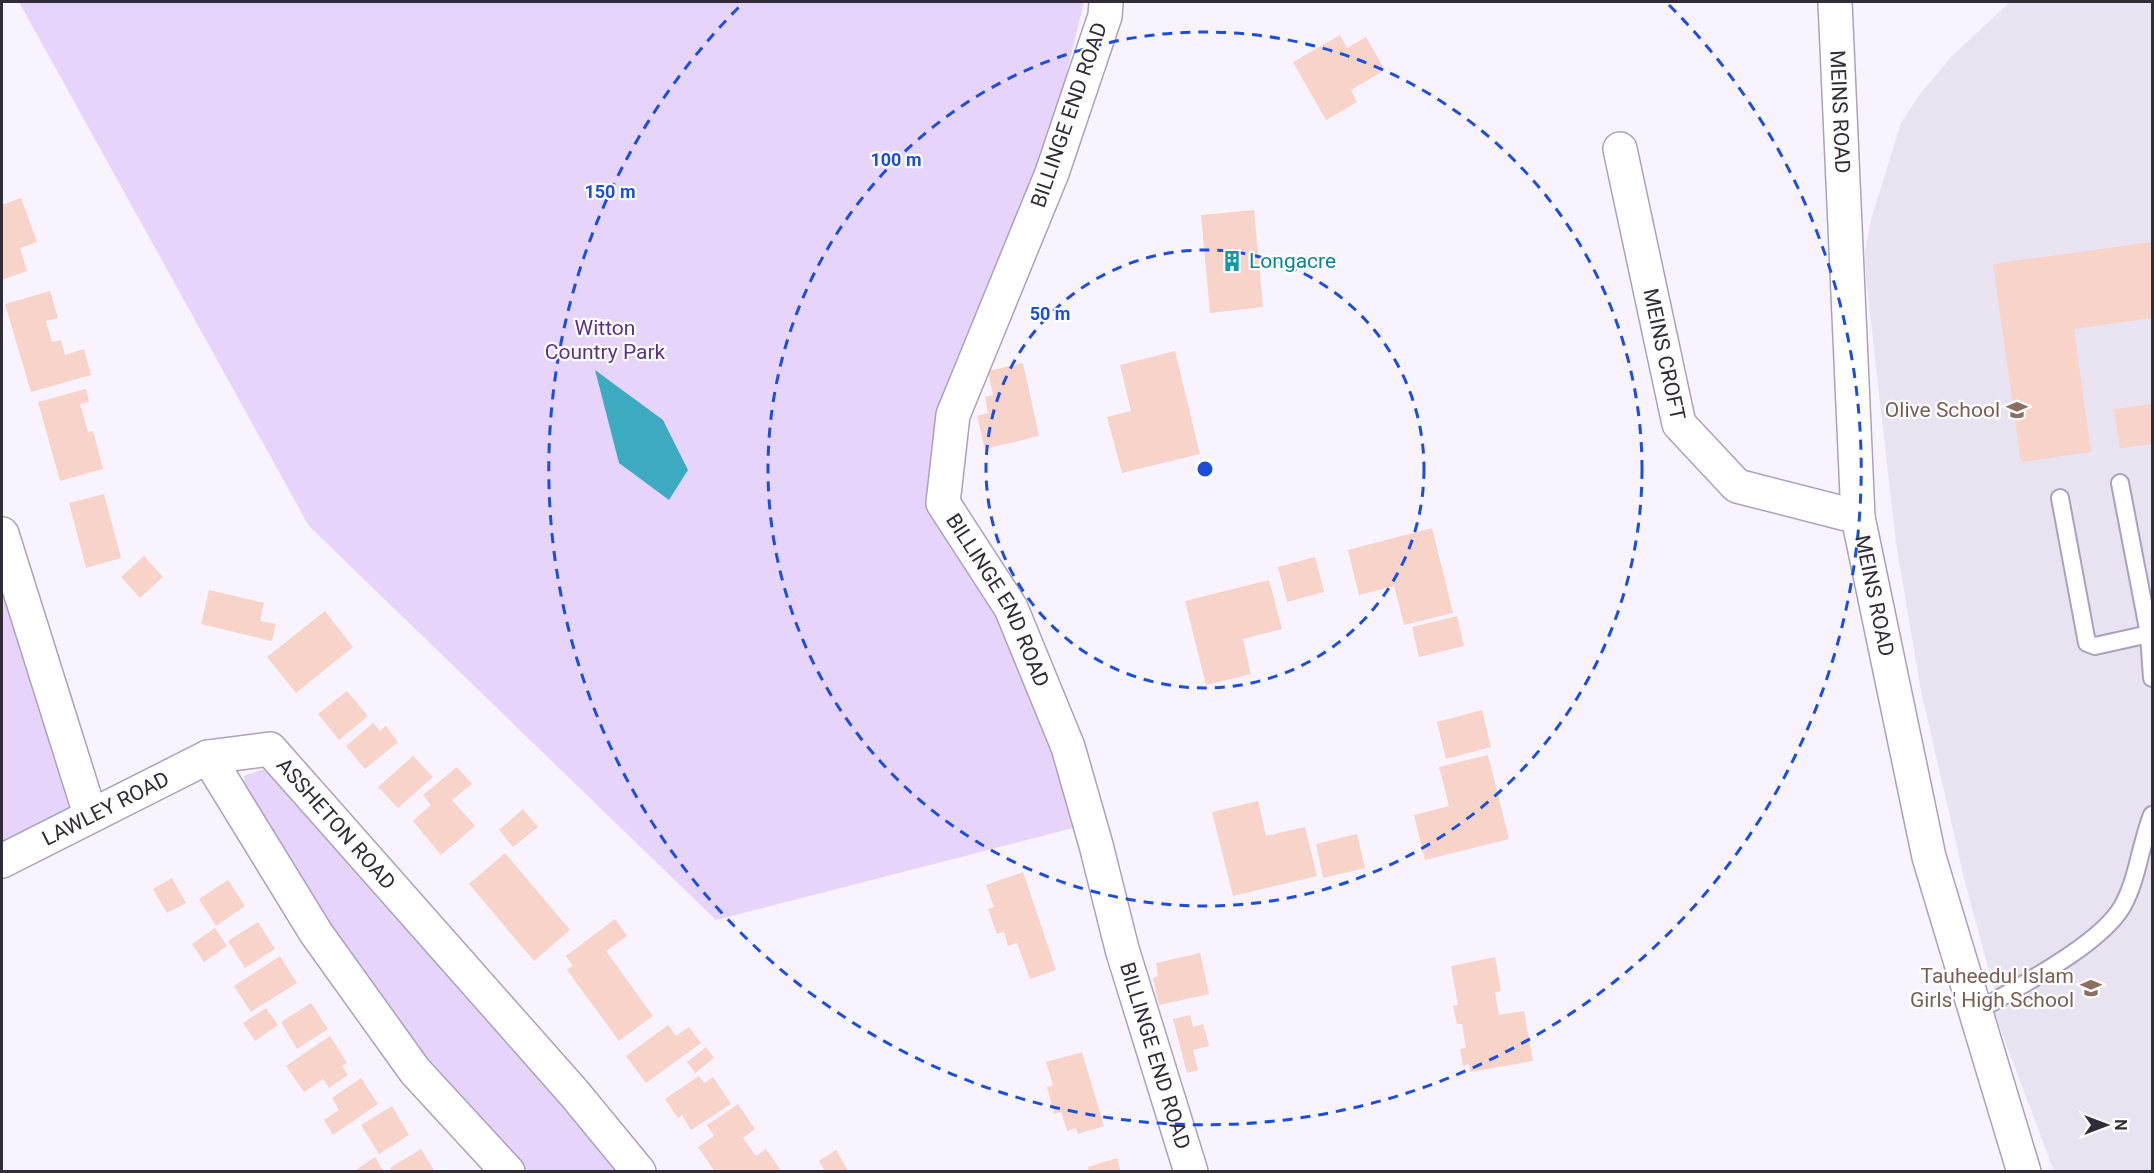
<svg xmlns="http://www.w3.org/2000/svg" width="2154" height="1173" font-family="Roboto,sans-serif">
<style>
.built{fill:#e9e2f1}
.green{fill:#e6d4fb}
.water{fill:#3cabc1}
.building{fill:#f7d3c9}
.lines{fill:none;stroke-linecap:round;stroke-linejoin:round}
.lane-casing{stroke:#aca0bc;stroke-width:20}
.street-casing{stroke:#aca0bc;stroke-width:36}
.lane{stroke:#fff;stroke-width:16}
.street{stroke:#fff;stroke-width:33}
.ring{fill:none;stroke:#1d4ed8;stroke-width:3;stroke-dasharray:10 8}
.labels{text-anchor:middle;stroke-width:4.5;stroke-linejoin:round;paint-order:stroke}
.street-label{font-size:21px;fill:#312c37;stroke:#fff}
.culture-label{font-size:21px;fill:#0d838f;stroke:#fff;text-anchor:start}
.park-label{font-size:21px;fill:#5c3282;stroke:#fff}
.education-label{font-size:21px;fill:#785e54;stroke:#fff;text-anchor:end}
.centre{fill:#1d4ed8;stroke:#fff;stroke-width:3}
.ring-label{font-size:18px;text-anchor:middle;font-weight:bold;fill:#1d4ed8;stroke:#fff;stroke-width:4.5;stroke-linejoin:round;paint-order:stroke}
</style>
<rect width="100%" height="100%" fill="#f8f3ff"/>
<path class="built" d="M2010 2H2152V1171H2054L1992 1007 1998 1004 1965 882 1921 691 1896 543 1866 278 1865 251 1871 220 1901 123 1920 94 1952 56Z"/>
<g class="green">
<path d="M19 2H1084L1045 163 936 464 937 526 975 568 1020 661 1077 827 716 920 309 526Z"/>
<path d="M2 541 90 814 2 861Z"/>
<path d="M264 769 279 781 622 1171 527 1172C414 1063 328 928 245 796L244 776Z"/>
</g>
<path class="water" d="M595 370 663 420 688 470 669 500 619 463Z"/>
<g class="building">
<path d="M1340 35 1347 48 1366 37 1385 70 1351 90 1357 102 1326 120 1293 62Z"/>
<path d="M21 198 37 242 20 248 27 271 2 280V205Z"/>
<path d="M1254 210 1263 307 1210 313 1201 215Z"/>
<path d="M2152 242V318L2074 329 2091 452 2021 462 1993 264Z"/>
<path d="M50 291 58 318 46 321 52 342 61 340 65 355 84 349 91 375 31 392 5 304Z"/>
<path d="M1175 351 1200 454 1122 473 1107 417 1131 411 1120 365Z"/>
<path d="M1023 363 1039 436 985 449 977 416 988 413 985 397 993 395 988 371Z"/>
<path d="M86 389 89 402 80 404 88 432 93 431 103 469 60 481 38 402Z"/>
<path d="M2152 404V444L2120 448 2114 409Z"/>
<path d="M104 494 121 558 86 568 69 503Z"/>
<path d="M1432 528 1453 613 1404 625 1394 586 1359 595 1348 550Z"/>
<path d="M144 556 163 577 140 598 121 577Z"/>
<path d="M1315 557 1324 592 1287 602 1278 567Z"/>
<path d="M1269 580 1282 629 1243 639 1251 674 1206 685 1185 601Z"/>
<path d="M209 590 264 603 260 621 276 624 272 641 201 624Z"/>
<path d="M325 611 353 647 296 693 267 657Z"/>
<path d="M1457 616 1464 646 1419 657 1412 627Z"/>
<path d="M347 691 368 716 339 740 318 714Z"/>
<path d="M1482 710 1491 747 1446 759 1437 722Z"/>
<path d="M373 723 380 731 386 726 398 742 365 769 346 746Z"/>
<path d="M1488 755 1509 839 1425 860 1414 815 1449 806 1439 767Z"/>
<path d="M413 756 433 777 398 808 378 787Z"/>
<path d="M457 767 472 784 452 800 475 826 441 855 413 821 431 805 423 795Z"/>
<path d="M1258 801 1266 836 1305 827 1317 876 1233 896 1212 812Z"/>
<path d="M523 809 538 827 513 847 499 830Z"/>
<path d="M1357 834 1365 868 1323 878 1316 844Z"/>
<path d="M505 853 570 930 534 961 469 884Z"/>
<path d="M1023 872 1056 970 1030 979 1017 943 1008 946 1004 932 997 934 988 909 994 907 986 885Z"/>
<path d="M172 878 186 903 167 913 153 889Z"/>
<path d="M228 880 245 906 216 926 199 899Z"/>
<path d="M615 919 627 936 606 951 653 1016 619 1041 567 970 573 966 566 956Z"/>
<path d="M258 922 275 949 245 968 228 941Z"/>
<path d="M215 928 227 946 204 962 192 944Z"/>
<path d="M1200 953 1209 994 1159 1005 1153 978 1158 976 1156 963Z"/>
<path d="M280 956 297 983 251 1012 234 986Z"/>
<path d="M1495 957 1501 991 1495 992 1499 1015 1524 1011 1533 1061 1470 1072 1469 1064 1463 1066 1460 1049 1466 1048 1462 1024H1457L1453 1006 1458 1005 1451 966Z"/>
<path d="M311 1003 328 1029 297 1049 281 1022Z"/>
<path d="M266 1008 278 1025 255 1041 243 1023Z"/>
<path d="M1190 1015 1193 1027 1203 1024 1209 1046 1193 1050 1198 1070 1187 1073 1173 1019Z"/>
<path d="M668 1025 676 1036 689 1027 701 1043 646 1083 626 1056Z"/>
<path d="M330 1036 347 1063 342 1066 348 1075 329 1088 323 1079 304 1092 286 1066Z"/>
<path d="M706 1047 714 1058 695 1073 687 1062Z"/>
<path d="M1082 1052 1104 1126 1078 1134 1076 1128 1067 1131 1061 1112 1054 1114 1047 1087 1053 1085 1046 1062Z"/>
<path d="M699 1076 704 1083 713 1077 731 1104 691 1130 682 1115 678 1118 665 1099Z"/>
<path d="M361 1078 378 1104 333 1135 324 1120 339 1110 332 1098Z"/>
<path d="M738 1104 755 1129 743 1138 756 1156 766 1149 782 1172H715L698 1147 714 1136 707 1125Z"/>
<path d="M392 1106 409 1135 379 1154 361 1125Z"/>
<path d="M421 1149 435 1172H392L390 1168Z"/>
<path d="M836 1150 849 1172H825L819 1161Z"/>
<path d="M375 1157 384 1172H353Z"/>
<path d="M1117 1158 1121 1172H1089L1088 1167Z"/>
</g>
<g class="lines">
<defs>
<g id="lane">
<path d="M2120 483 2149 634 2152 678"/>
<path d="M2060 498 2087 643 2095 646 2149 634"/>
<path d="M1976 1012C2015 988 2099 946 2122 907 2138 879 2140 845 2152 815"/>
</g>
<g id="street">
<path id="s1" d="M1106 2 1105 16 1052 173 953 415 943 503 1011 608 1068 747 1096 845 1122 949 1191 1172"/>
<path id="s2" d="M1835 2 1858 517 1929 857 2024 1172"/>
<path id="s3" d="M1620 149 1679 424 1737 486 1858 517"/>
<path d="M2 534 90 814"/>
<path d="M208 757 316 933 415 1071 508 1172"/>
<path id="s4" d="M2 861 208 757 270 749 574 1093 639 1172"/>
</g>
</defs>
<use href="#lane" class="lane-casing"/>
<use href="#street" class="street-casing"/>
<use href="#lane" class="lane"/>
<use href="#street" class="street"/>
</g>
<g class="ring">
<circle cx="1205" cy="469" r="219"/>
<circle cx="1205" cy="469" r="437"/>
<path d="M1669 5A656 656 0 1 1 741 5"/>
</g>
<defs>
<symbol id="building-bare" viewBox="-9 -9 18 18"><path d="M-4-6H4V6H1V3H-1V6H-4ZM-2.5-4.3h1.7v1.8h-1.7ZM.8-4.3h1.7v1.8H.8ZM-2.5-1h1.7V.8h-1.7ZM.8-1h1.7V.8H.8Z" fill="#0f9aa8" stroke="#fff" stroke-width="2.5" paint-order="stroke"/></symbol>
<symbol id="school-bare" viewBox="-9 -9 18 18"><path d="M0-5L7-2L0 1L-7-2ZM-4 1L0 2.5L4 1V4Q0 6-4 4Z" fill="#8d6e63" stroke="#fff" stroke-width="2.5" paint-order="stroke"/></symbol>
</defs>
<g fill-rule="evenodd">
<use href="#building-bare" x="1217" y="246" width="30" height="30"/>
<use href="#school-bare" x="2002" y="395" width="30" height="30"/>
<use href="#school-bare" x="2076" y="973" width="30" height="30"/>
</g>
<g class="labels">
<g class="street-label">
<text dy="7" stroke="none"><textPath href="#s2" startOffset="110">MEINS ROAD</textPath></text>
<text transform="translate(1069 115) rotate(-71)" y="7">BILLINGE END ROAD</text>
<text dy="7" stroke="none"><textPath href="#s3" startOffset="210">MEINS CROFT</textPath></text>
<text dy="7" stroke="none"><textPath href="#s2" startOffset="596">MEINS ROAD</textPath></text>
<text dy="7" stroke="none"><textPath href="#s1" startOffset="642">BILLINGE END ROAD</textPath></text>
<text dy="7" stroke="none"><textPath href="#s4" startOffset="116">LAWLEY ROAD</textPath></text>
<text dy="7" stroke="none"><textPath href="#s4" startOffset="393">ASSHETON ROAD</textPath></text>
<text dy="7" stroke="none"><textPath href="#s1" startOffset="1126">BILLINGE END ROAD</textPath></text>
</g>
<g class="culture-label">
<text x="1249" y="268">Longacre</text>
</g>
<g class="park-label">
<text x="605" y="335">Witton<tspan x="605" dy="24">Country Park</tspan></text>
</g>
<g class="education-label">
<text x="2000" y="417">Olive School</text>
<text x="2074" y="983">Tauheedul Islam<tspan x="2074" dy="24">Girls' High School</tspan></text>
</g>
</g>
<circle cx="1205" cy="469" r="9" class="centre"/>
<g class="ring-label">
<text x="896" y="166">100 m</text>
<text x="610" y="198">150 m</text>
<text x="1050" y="320">50 m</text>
</g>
<rect width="2154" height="1173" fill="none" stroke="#312c37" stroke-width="6"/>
<g transform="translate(2106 1125) rotate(90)" stroke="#ffffff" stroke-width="4.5" paint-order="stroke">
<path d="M0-4.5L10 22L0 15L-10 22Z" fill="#312c37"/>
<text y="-9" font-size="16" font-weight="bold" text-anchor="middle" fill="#312c37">N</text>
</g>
</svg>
